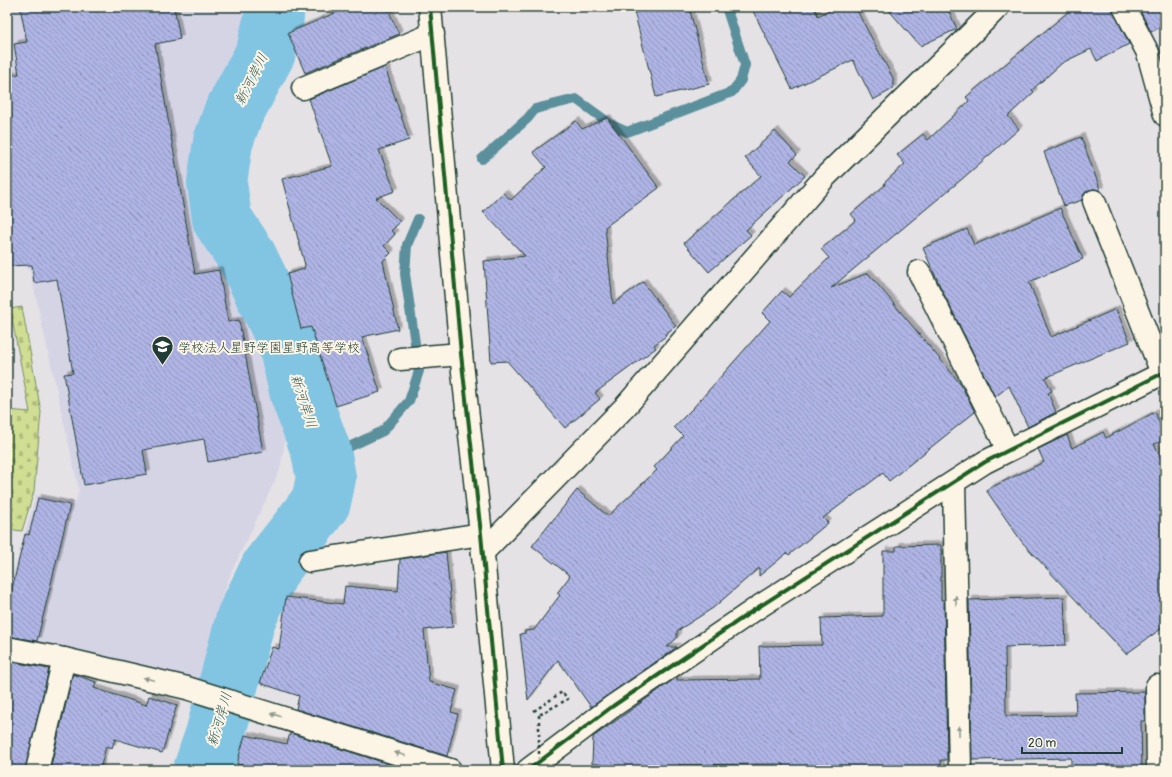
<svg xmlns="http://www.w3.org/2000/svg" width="1172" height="777" font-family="Pangolin,'Klee One',sans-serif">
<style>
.built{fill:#d5d4e5}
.cemetery{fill:url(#cemetery-stones);stroke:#778e63}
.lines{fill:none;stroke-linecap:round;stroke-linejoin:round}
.stream{stroke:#5a8f9c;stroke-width:10}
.river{stroke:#81c5e2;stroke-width:60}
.building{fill:url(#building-back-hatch);stroke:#1f3d34;filter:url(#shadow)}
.minor-casing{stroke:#1f3d34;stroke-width:25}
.path{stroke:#1f3d34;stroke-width:2.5;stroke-dasharray:3 3;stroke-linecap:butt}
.minor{stroke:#fcf5e5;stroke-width:22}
.path-bridge{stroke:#1f3d34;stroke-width:2.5;stroke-dasharray:3 3;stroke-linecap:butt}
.cycleway-casing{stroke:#fcf5e5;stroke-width:6}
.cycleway{stroke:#1b5e20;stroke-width:4}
.oneway{fill:#8e998c}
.labels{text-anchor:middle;stroke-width:4;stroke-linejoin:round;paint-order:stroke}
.poi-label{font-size:13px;fill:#1f3d34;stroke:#fcf5e5;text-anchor:start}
.water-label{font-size:14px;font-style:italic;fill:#385f60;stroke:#fcf5e5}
</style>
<defs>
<pattern id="cemetery-stones" width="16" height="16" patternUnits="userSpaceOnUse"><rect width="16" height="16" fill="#cfde92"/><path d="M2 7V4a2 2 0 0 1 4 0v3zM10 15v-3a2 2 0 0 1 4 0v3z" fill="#b1bf7e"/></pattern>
<pattern id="building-back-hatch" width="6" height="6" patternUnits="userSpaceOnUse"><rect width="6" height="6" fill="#afb4e5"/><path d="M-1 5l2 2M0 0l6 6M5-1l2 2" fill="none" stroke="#8e94ba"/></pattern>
<filter id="shadow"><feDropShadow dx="3.5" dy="-3.5" stdDeviation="0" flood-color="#0004"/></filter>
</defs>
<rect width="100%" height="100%" fill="#e5e2e5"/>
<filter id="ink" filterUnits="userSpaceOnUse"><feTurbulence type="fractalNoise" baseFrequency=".025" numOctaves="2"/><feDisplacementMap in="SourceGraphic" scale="8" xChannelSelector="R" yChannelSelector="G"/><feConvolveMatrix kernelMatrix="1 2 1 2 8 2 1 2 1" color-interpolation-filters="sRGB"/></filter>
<g filter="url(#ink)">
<path class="built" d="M7 7H245L246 43 239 82 219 122 213 149 211 176 213 212 216 227 223 241 250 288 261 311 280 396 285 441 280 470 231 573 219 607 200 680 130 665 45 643 7 631V595L36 495 76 502 79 490 30 271 23 266 7 162Z"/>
<path class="cemetery" d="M22 307 41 412 34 491 22 531 7 529V410L30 412 10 309Z"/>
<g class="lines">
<g class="stream">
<path d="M482 159 528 118 535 109 576 99 612 125 627 132 732 92 741 80 745 65 726 7"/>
<path d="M321 451 351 446 383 431 409 401 419 371 405 274 407 245 418 219"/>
</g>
<path class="river" d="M203 770 215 735 246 618 271 567 301 529 321 502 326 478 321 451 300 394 287 340 247 257 222 219 217 183 223 142 233 114 266 52 274 17 273 7"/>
</g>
<g class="building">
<path d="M20 7H174L180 39 155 44 195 274 219 270 228 322 239 320 263 452 208 462 204 439 143 450 147 474 84 485 64 374 73 373 57 279 34 283 32 265 7 266V76L19 74 14 44 27 42Z"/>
<path d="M349 7H387L399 34 305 73 288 33Z"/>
<path d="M633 7H689L709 84 656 97Z"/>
<path d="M751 7H814L818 16 836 7H855L893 78V89L873 100 853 60 792 89Z"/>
<path d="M886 7H947L957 29 920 46Z"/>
<path d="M1074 7H1112L1129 44 1097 61 1091 49 1062 63 1032 90 1034 92 1008 116 1019 129 962 179 831 288 868 273 960 383 975 412 889 481 883 473 823 518 828 523 789 555 787 553 759 576V568L713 608 677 631V638L667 647H677L591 707 558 660 528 700 520 634 525 633V631L534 630 560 595 557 593 570 576 532 546 577 490 608 516 657 470 654 467 683 436 674 427 693 408 770 321 762 313 782 291 789 297 829 258 821 249 856 220 851 214 885 185 884 183 905 164 897 155 923 134 928 140 969 101 966 97Z"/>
<path d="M1138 7H1165V25L1151 32Z"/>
<path d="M385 67 409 140 379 150 395 191 376 198 400 222 391 231 395 234 384 246 391 253 383 261 398 329 362 337 380 392 336 406 311 327 301 329 287 274 304 269 305 265 282 179 332 166 309 99Z"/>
<path d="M607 118 659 188 605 227 613 304 643 282 676 326 665 334 666 336 654 345 656 348 595 393 600 399 565 428 507 361 491 362 484 261 525 256 483 212 503 193 511 200 546 167 533 152 576 121 582 129Z"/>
<path d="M775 131 797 155 790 161 805 176 746 230 751 235 709 272 684 243 761 176 745 158Z"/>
<path d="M1081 137 1101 191 1095 189 1089 190 1084 194 1082 200 1064 206 1044 152Z"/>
<path d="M1060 208 1083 259 1029 282 1051 337 1116 309 1130 342 1045 378 1052 391 1048 393 1056 412 1028 427 1009 386 995 397 940 286 923 248 967 229 974 245Z"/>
<path d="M1155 412 1165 437V440L1154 444 1165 465V626L1126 654 1022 542 986 490 1044 462 1038 449 1067 435 1072 448 1103 432 1106 438Z"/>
<path d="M38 498 70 505 37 641 7 636V610L25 534 29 535Z"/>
<path d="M941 545V600H944L947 760H941V770H901V767L783 769V764L678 765V770H634V768H599V764H592L593 737 677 677V680L760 679 759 646 822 645 821 618 883 616V551H896V546Z"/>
<path d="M446 552 453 627 424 630 429 682 457 690 451 712 458 714 447 756 296 709 299 696 260 683 272 647 279 649 286 597 343 604 345 586 398 591 400 559Z"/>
<path d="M1064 597 1066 645 1005 647 1006 716 1076 715 1075 693 1145 692V721H1141L1142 770H1071V758L972 760 969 600Z"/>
<path d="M7 661 49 669 25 770H7Z"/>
<path d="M73 674 96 682 94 688 146 705 149 696 177 705 162 753 115 739 112 748 106 746 100 770H50Z"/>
<path d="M290 733 408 770H263L237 764 245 735 287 744Z"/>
</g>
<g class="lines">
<defs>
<g id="minor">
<path d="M430 7 461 354 481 534 503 770"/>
<path d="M1124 7 1148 53 1165 115"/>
<path d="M303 88 433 34"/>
<path d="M1094 201 1162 373"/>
<path d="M919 272 1008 450"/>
<path d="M400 359 461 354"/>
<path d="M954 483 960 770"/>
<path d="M483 552 625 407 825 177 998 7"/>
<path d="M310 561 481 534"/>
<path d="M7 648 64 659 187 688 450 770"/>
<path d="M1157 686 1158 770"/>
<path d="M37 770 64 659"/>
<path d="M528 770 613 706 757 608 985 462 1165 372"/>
</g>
</defs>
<use href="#minor" class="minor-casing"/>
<path class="path" d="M534 711 562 692 568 699 539 715"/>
<use href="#minor" class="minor"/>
<path class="path-bridge" d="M539 715V770"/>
<defs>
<g id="cycleway">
<path d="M430 7 461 354 481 534 503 770"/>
<path d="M528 770 613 706 757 608 985 462 1165 372"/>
</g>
</defs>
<use href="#cycleway" class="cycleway-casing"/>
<use href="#cycleway" class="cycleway"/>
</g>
<defs><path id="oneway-solid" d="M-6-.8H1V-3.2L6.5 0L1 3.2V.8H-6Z"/></defs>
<g class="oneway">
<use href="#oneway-solid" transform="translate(956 601) rotate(-91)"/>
<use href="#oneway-solid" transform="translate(149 679) rotate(-167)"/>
<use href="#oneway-solid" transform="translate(276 715) rotate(-162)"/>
<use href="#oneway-solid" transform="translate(959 731) rotate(-91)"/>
<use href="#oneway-solid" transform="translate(400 754) rotate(-162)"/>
</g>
</g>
<defs>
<symbol id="school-pin" viewBox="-11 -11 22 30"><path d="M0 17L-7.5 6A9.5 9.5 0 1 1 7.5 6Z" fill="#1f3d34" stroke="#fcf5e5"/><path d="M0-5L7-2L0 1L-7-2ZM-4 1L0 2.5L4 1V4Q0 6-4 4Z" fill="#fff"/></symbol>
</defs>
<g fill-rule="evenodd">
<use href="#school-pin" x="150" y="334" width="25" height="34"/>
</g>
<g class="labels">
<g class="poi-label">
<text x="178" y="352">学校法人星野学園星野高等学校</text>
</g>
<g class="water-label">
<text transform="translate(251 79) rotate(-63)" y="5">新河岸川</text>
<text transform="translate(304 401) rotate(72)" y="5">新河岸川</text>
<text transform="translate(219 719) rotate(-74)" y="5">新河岸川</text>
</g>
</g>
<rect width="1172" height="777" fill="none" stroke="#fcf5e5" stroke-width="24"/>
<rect x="12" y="12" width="1148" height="753" fill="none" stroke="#1f3d34" stroke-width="1.5" filter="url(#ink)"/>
<path d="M1022 747v6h100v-6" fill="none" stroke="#1f3d34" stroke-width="2"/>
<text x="1028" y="747" font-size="12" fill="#1f3d34" stroke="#fcf5e5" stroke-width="3" paint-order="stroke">20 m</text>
</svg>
